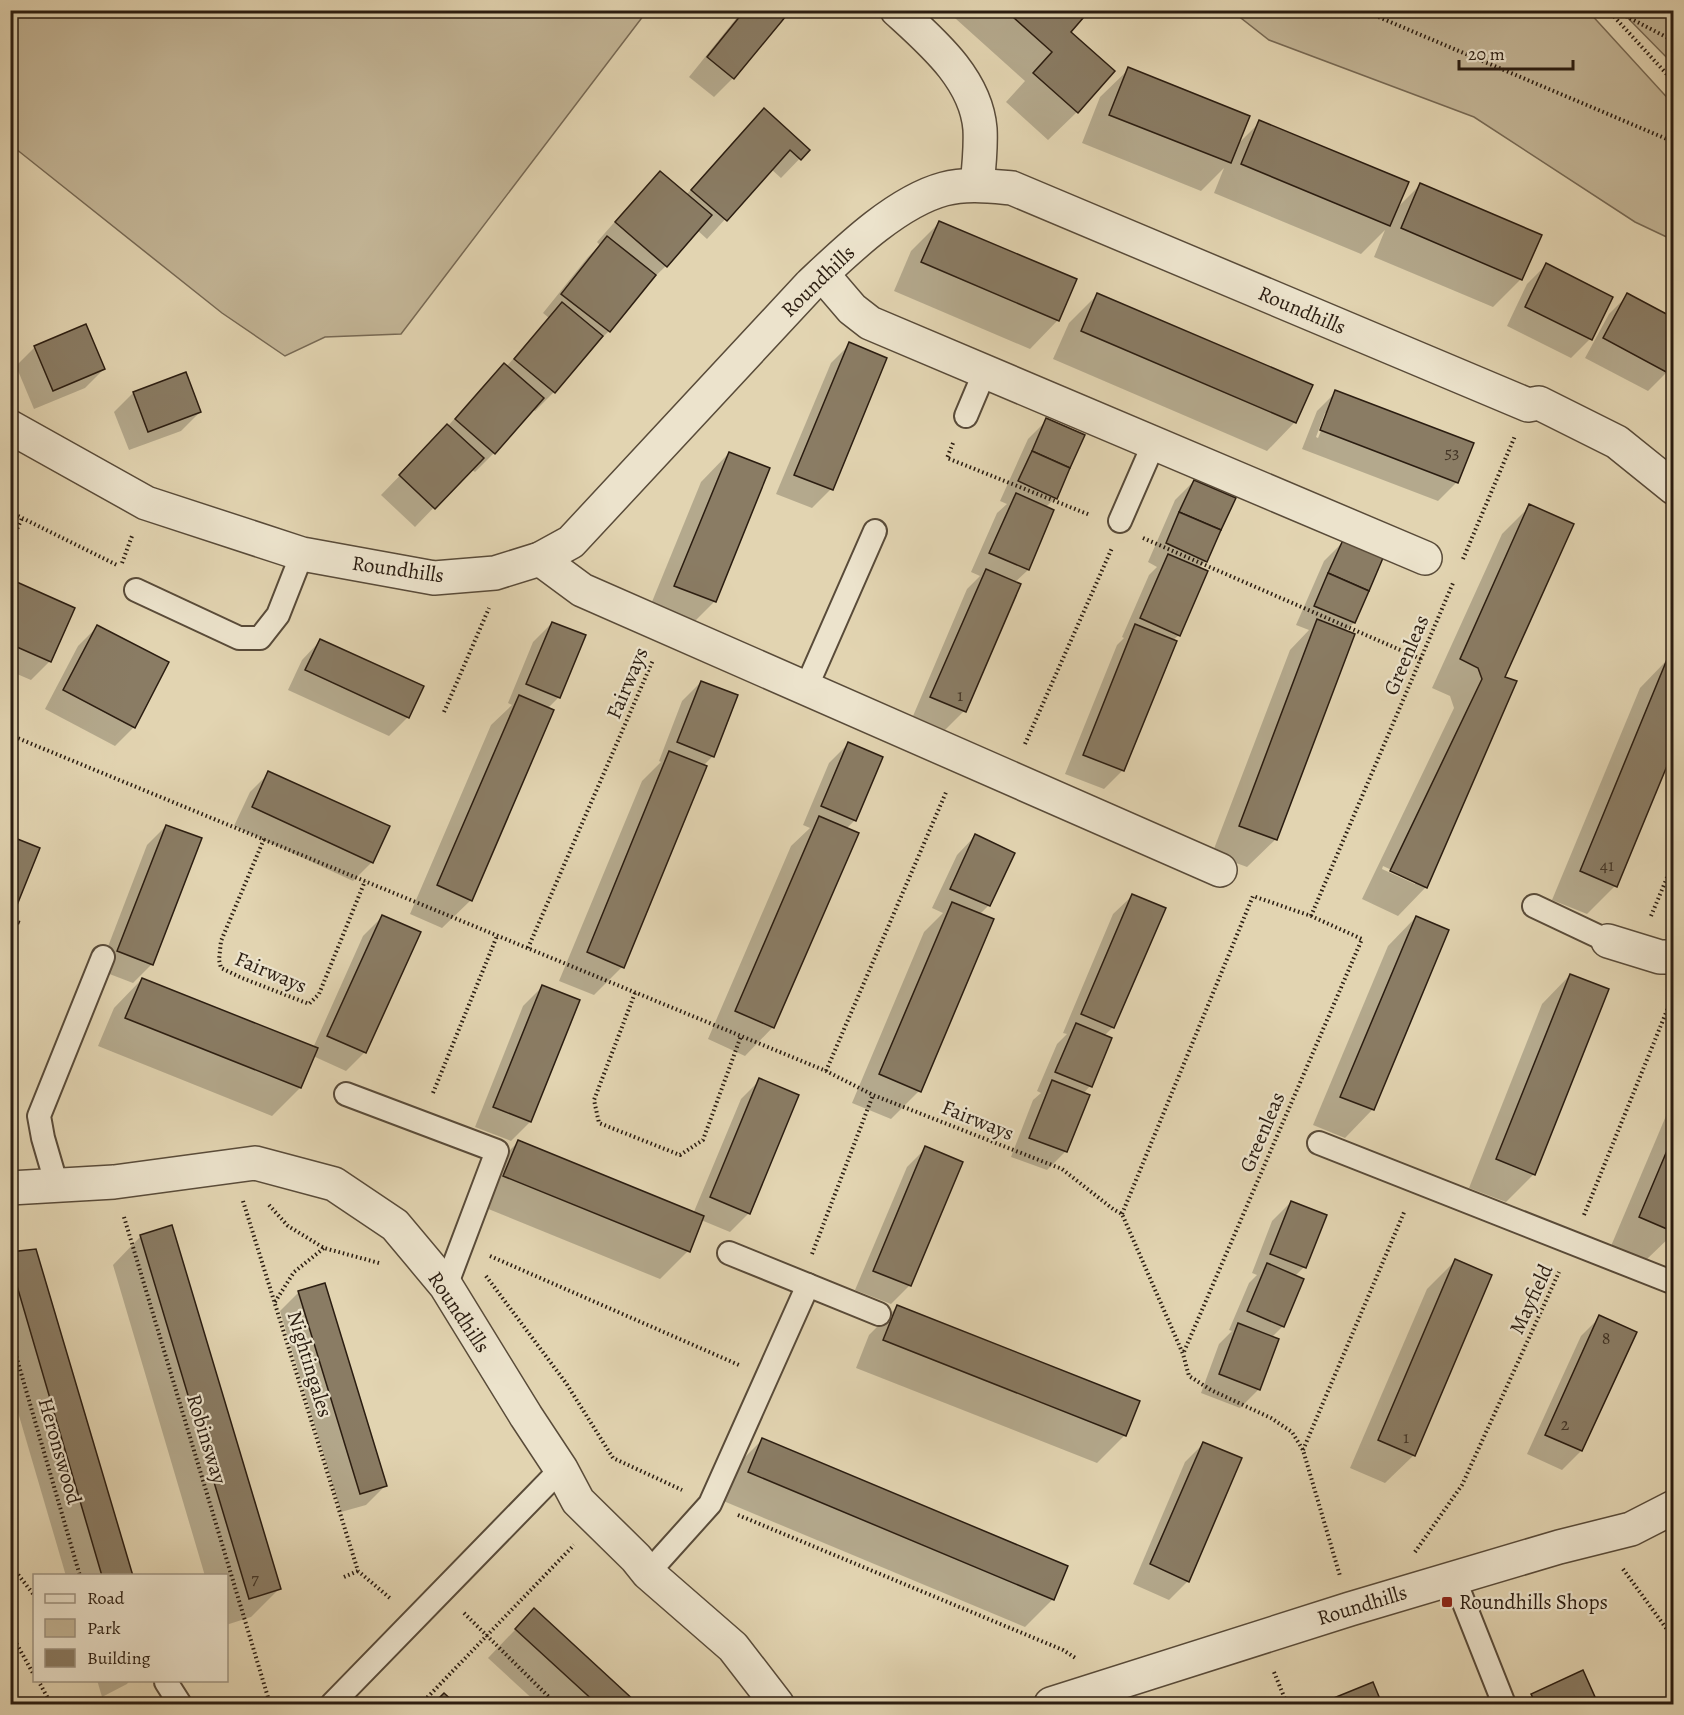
<svg xmlns="http://www.w3.org/2000/svg" width="1684" height="1715" font-family="Alegreya,serif">
<style>
.green{fill:#c3b596;stroke:#776954;stroke-width:1.5}
.shadow{fill:#0003;fill-rule:evenodd}
.building{fill:#8a7c64;stroke:#2b1d11;stroke-width:1.5}
.lines{fill:none;stroke-linecap:round;stroke-linejoin:round}
.service-casing{stroke:#594b39;stroke-width:26}
.minor-casing{stroke:#594b39;stroke-width:36}
.path{stroke:#2b1d11;stroke-width:4;stroke-dasharray:1.5 3;stroke-linecap:butt}
.service{stroke:#ece3cc;stroke-width:22}
.minor{stroke:#ece3cc;stroke-width:33}
.poi-dot{fill:#8f2418;stroke:#ece3cc;stroke-width:2}
.labels{text-anchor:middle;stroke-width:4.5;stroke-linejoin:round;paint-order:stroke}
.number-label{font-size:18px;fill:#433526}
.street-label{font-size:21px;fill:#2b1d11;stroke:#ece3cc}
.poi-label{font-size:21px;fill:#2b1d11;stroke:#ece3cc;text-anchor:start}
</style>
<rect width="100%" height="100%" fill="#e2d4b1"/>
<filter id="stains"><feTurbulence type="fractalNoise" baseFrequency=".00333" numOctaves="4"/><feColorMatrix values="0 0 0 0 .2 0 0 0 0 .09 0 0 0 0 .02 0 0 0 .5 -.17"/></filter>
<radialGradient id="worn" r=".72"><stop offset=".6" stop-color="#630" stop-opacity="0"/><stop offset="1" stop-color="#630" stop-opacity=".3"/></radialGradient>
<g class="green">
<path d="M10 11 11 10 647 11 401 334 325 337 285 356 222 313 11 145Z"/>
<path d="M1232 11H1588L1673 104V240L1635 222 1474 117 1269 40Z"/>
<path d="M1621 11H1664L1673 15V64Z"/>
</g>
<g class="shadow">
<path d="M743 10H789L733 78 714 97 689 77Z"/>
<path d="M909 10H931L921 21Z"/>
<path d="M946 10H1088L1069 32 1113 72 1077 112 1048 140 1006 102 1025 81Z"/>
<path d="M1129 69 1237 145 1260 122 1396 209 1420 185 1521 279 1493 307 1374 257 1385 230 1361 254 1214 193 1224 168 1201 191 1082 143 1100 97Z"/>
<path d="M746 129 808 150 781 178 771 169 707 239 697 230 666 266 646 285 609 331 590 350 554 392 535 411 532 409 494 453 475 472 471 469 415 527 381 495 448 426 485 384 504 365 506 367 549 318 543 313 588 257 600 245 597 242 641 192 660 173 686 195Z"/>
<path d="M940 222 1058 320 1030 349 894 291 911 251Z"/>
<path d="M1546 265 1590 339 1571 358 1507 326 1527 284Z"/>
<path d="M1097 295 1295 422 1267 451 1053 359 1069 323Z"/>
<path d="M1628 295 1667 372 1648 391 1585 358 1609 314Z"/>
<path d="M850 344 885 358 831 489 812 508 776 494 831 363Z"/>
<path d="M35 347 104 369 85 388 34 409 16 366Z"/>
<path d="M185 374 200 412 181 431 129 450 114 412 133 393Z"/>
<path d="M1674 386V402L1666 398Z"/>
<path d="M1336 392 1457 482 1438 501 1302 449 1317 411ZM1325 413H1328L1318 438 1316 437Z"/>
<path d="M1047 420 1055 498 1046 507 1052 510 1028 570 1014 583 964 711 945 730 913 716 967 589 980 576 971 572 997 513 1007 504 1000 501 1028 439Z"/>
<path d="M729 453 768 469 714 602 686 630 647 614 701 482Z"/>
<path d="M1194 481 1206 561 1198 569 1179 635 1172 641 1123 770 1104 789 1065 774 1117 645 1124 638 1122 637 1149 575 1157 567 1148 562 1175 500Z"/>
<path d="M1530 506 1503 678 1426 887 1398 916 1362 899 1454 708 1450 696 1432 688 1502 534ZM1383 866 1415 881V884L1382 869Z"/>
<path d="M1343 542 1381 559 1354 623 1345 631 1276 839 1247 867 1212 854 1290 650 1309 630 1296 625 1324 561Z"/>
<path d="M10 580 50 661 31 680 10 671Z"/>
<path d="M552 623 559 697 547 709 471 900 442 928 410 914 491 725 512 705 508 703 533 642Z"/>
<path d="M97 627 134 727 115 746 45 709 78 646Z"/>
<path d="M320 641 408 717 389 736 288 690 302 660Z"/>
<path d="M1668 659 1615 886 1587 914 1552 900 1640 688Z"/>
<path d="M701 682 713 756 703 766 622 967 594 995 559 981 642 781 661 762 659 761 682 701Z"/>
<path d="M848 744 855 820 846 829 773 1027 745 1056 708 1039 791 846 810 828 803 825 829 763Z"/>
<path d="M269 773 372 862 353 881 234 826 250 792Z"/>
<path d="M166 826 152 964 133 983 99 970 147 845Z"/>
<path d="M975 836 1013 853 988 906 979 915 919 1091 891 1119 852 1103 924 932 943 913 932 908 957 855Z"/>
<path d="M1132 896 1113 1027 1104 1036 1110 1039 1090 1086 1083 1094 1066 1151 1047 1170 1011 1157 1033 1100 1041 1093 1037 1091 1057 1044 1067 1034 1063 1033 1113 914Z"/>
<path d="M382 917 365 1052 346 1071 313 1056 300 1088 272 1116 98 1046 114 1008 142 979 313 1048 363 936Z"/>
<path d="M1416 917 1373 1109 1345 1138 1313 1125 1388 946Z"/>
<path d="M1570 975 1534 1174 1506 1202 1469 1188 1542 1004Z"/>
<path d="M542 987 578 1001 530 1122 511 1141 475 1127 523 1006Z"/>
<path d="M760 1080 749 1213 730 1232 701 1220 688 1251 660 1279 476 1204 490 1170 518 1142 693 1214 741 1099Z"/>
<path d="M1674 1097V1233L1646 1260 1611 1246Z"/>
<path d="M926 1148 910 1285 891 1304 855 1290 907 1167Z"/>
<path d="M1291 1202 1304 1267 1295 1276 1283 1326 1271 1338 1259 1389 1240 1408 1201 1393 1219 1344 1232 1331 1229 1330 1249 1283 1257 1275 1252 1273 1272 1221Z"/>
<path d="M141 1236 279 1589 251 1617 226 1625V1576H205L113 1265Z"/>
<path d="M10 1254 131 1576H66L10 1385Z"/>
<path d="M1456 1260 1414 1455 1385 1483 1350 1468 1427 1289Z"/>
<path d="M299 1292 385 1486 366 1505 341 1512 280 1311Z"/>
<path d="M897 1307 1125 1435 1097 1463 856 1368 869 1335Z"/>
<path d="M1600 1317 1581 1451 1562 1470 1527 1454 1581 1336Z"/>
<path d="M763 1439 1053 1599 1025 1627 721 1500 734 1468Z"/>
<path d="M1204 1443 1188 1581 1169 1600 1133 1584 1185 1462Z"/>
<path d="M534 1610 635 1704H538L488 1658Z"/>
<path d="M1582 1672 1597 1704H1523L1532 1696Z"/>
<path d="M97 1680H130L127 1684 102 1697Z"/>
<path d="M1372 1684 1381 1704H1322Z"/>
</g>
<g class="building">
<path d="M745 10H791L734 79 707 57Z"/>
<path d="M1005 10H1090L1071 32 1115 71 1078 113 1033 73 1052 52Z"/>
<path d="M1128 67 1250 116 1231 163 1109 115Z"/>
<path d="M764 108 810 150 801 160 790 150 727 221 691 190Z"/>
<path d="M1259 120 1409 182 1390 226 1241 164Z"/>
<path d="M660 171 712 215 667 267 615 222Z"/>
<path d="M1420 183 1542 235 1522 280 1401 228Z"/>
<path d="M939 221 1077 279 1059 321 921 262Z"/>
<path d="M607 236 656 275 610 332 561 294Z"/>
<path d="M1546 263 1613 297 1592 340 1525 307Z"/>
<path d="M1097 293 1313 385 1296 423 1081 331Z"/>
<path d="M1627 293 1674 318V362L1668 373 1603 338Z"/>
<path d="M562 302 603 336 555 393 514 359Z"/>
<path d="M86 324 105 369 53 391 34 346Z"/>
<path d="M849 342 887 358 833 490 794 475Z"/>
<path d="M504 363 544 398 495 454 455 419Z"/>
<path d="M186 372 201 412 148 432 133 392Z"/>
<path d="M1335 390 1474 443 1458 483 1320 430Z"/>
<path d="M1046 418 1085 435 1070 468 1032 451Z"/>
<path d="M447 424 484 458 435 509 399 475Z"/>
<path d="M1032 451 1070 468 1057 499 1018 481Z"/>
<path d="M729 452 770 468 716 602 674 586Z"/>
<path d="M1194 480 1236 498 1221 530 1179 512Z"/>
<path d="M1016 493 1054 510 1029 570 989 553Z"/>
<path d="M1529 504 1574 524 1505 677 1517 681 1427 888 1390 871 1482 679 1478 668 1460 659Z"/>
<path d="M1179 512 1221 530 1207 562 1166 543Z"/>
<path d="M1343 540 1383 558 1369 591 1328 573Z"/>
<path d="M1168 554 1208 571 1180 636 1140 618Z"/>
<path d="M986 569 1021 584 966 712 930 697Z"/>
<path d="M1328 573 1369 591 1355 623 1314 606Z"/>
<path d="M10 579 75 608 51 662 10 644Z"/>
<path d="M1317 619 1355 634 1277 840 1239 826Z"/>
<path d="M552 622 586 635 560 698 526 684Z"/>
<path d="M1135 624 1177 641 1124 771 1083 755Z"/>
<path d="M97 625 169 662 135 728 63 690Z"/>
<path d="M320 639 424 686 409 718 305 670Z"/>
<path d="M1668 657 1674 660V749L1617 887 1580 871Z"/>
<path d="M701 681 738 695 714 757 677 742Z"/>
<path d="M519 695 554 710 472 901 437 885Z"/>
<path d="M848 742 883 757 856 821 821 806Z"/>
<path d="M669 751 707 766 624 968 587 952Z"/>
<path d="M268 771 390 826 373 863 252 807Z"/>
<path d="M819 816 859 833 774 1028 735 1011Z"/>
<path d="M166 825 202 838 153 965 117 951Z"/>
<path d="M975 834 1015 853 990 906 950 889Z"/>
<path d="M10 836 40 848 15 910 10 908Z"/>
<path d="M1132 894 1166 908 1114 1028 1081 1014Z"/>
<path d="M952 902 994 919 921 1092 879 1074Z"/>
<path d="M382 915 421 932 366 1053 327 1036Z"/>
<path d="M1416 916 1449 930 1374 1110 1340 1097Z"/>
<path d="M1570 974 1609 989 1535 1175 1496 1159Z"/>
<path d="M142 978 318 1048 301 1088 125 1018Z"/>
<path d="M542 985 580 1000 531 1122 493 1107Z"/>
<path d="M1076 1023 1112 1038 1092 1087 1055 1072Z"/>
<path d="M759 1078 799 1095 750 1214 710 1197Z"/>
<path d="M1052 1080 1090 1095 1067 1152 1029 1138Z"/>
<path d="M1674 1134V1232L1639 1217Z"/>
<path d="M518 1140 704 1216 690 1252 503 1176Z"/>
<path d="M925 1146 963 1162 911 1286 873 1271Z"/>
<path d="M1291 1201 1327 1215 1306 1268 1270 1254Z"/>
<path d="M172 1225 281 1589 249 1599 140 1235Z"/>
<path d="M36 1249 133 1576H102L10 1262V1252Z"/>
<path d="M1455 1259 1492 1275 1415 1456 1378 1440Z"/>
<path d="M1267 1263 1304 1279 1284 1327 1247 1311Z"/>
<path d="M325 1283 387 1486 360 1494 298 1291Z"/>
<path d="M897 1305 1140 1401 1126 1436 883 1340Z"/>
<path d="M1599 1315 1637 1332 1582 1451 1545 1435Z"/>
<path d="M1238 1323 1279 1339 1260 1390 1219 1374Z"/>
<path d="M762 1438 1068 1566 1054 1600 748 1472Z"/>
<path d="M1203 1442 1242 1458 1189 1582 1150 1564Z"/>
<path d="M534 1608 638 1704H597L515 1629Z"/>
<path d="M1583 1670 1595 1697 1580 1704H1536L1531 1694Z"/>
<path d="M1373 1682 1382 1704H1319Z"/>
<path d="M444 1693 456 1704H433Z"/>
</g>
<g class="lines">
<defs>
<g id="service">
<path d="M966 416 985 371"/>
<path d="M1120 521 1154 443"/>
<path d="M136 590 239 638H260L278 615 302 554"/>
<path d="M806 688 875 531"/>
<path d="M1534 906 1608 941"/>
<path d="M346 1094 497 1151 446 1286"/>
<path d="M1319 1143 1674 1283"/>
<path d="M57 1186 43 1138 39 1116 103 957"/>
<path d="M729 1253 879 1314"/>
<path d="M648 1573 710 1504 808 1285"/>
<path d="M1454 1578 1504 1704"/>
<path d="M166 1682 180 1704"/>
<path d="M332 1704 561 1469"/>
</g>
<g id="minor">
<path d="M897 10C932 42 976 79 980 129 981 148 979 167 977 185"/>
<path d="M822 274 852 309 870 323 1425 558"/>
<path d="M10 427 146 503 302 554 434 578 495 573 540 559 571 542 810 285C846 251 896 202 944 189 966 183 990 186 1012 188L1528 405 1539 403 1617 442 1674 488"/>
<path d="M540 559 582 590 1220 870"/>
<path d="M1608 941 1660 957H1674"/>
<path d="M10 1188 114 1182 255 1163 334 1184 395 1225 421 1256 446 1286 526 1416 561 1469 578 1501 636 1558 648 1573 733 1647 777 1704"/>
<path d="M1051 1704 1350 1609 1559 1547 1631 1529 1674 1507"/>
</g>
</defs>
<use href="#service" class="service-casing"/>
<use href="#minor" class="minor-casing"/>
<g class="path">
<path d="M1362 10 1674 142"/>
<path d="M1608 10 1674 82"/>
<path d="M1614 10 1674 41"/>
<path d="M953 443 947 458 1090 515"/>
<path d="M10 512 117 565"/>
<path d="M1143 538 1421 659"/>
<path d="M10 545 22 518"/>
<path d="M1463 559 1515 436"/>
<path d="M122 563 132 536"/>
<path d="M444 712 489 608"/>
<path d="M10 735 826 1071 873 1095 1062 1169 1113 1209 1122 1214 1183 1354 1189 1376 1211 1390 1271 1418 1292 1432 1303 1450 1340 1576"/>
<path d="M1025 744 1112 548"/>
<path d="M264 839 221 941 219 960 221 968 242 978 309 1004 319 994 365 881"/>
<path d="M1311 916 1453 583"/>
<path d="M1651 916 1674 861"/>
<path d="M10 919 20 923"/>
<path d="M528 948 653 660"/>
<path d="M635 993 594 1100 599 1123 680 1155 703 1140 741 1036"/>
<path d="M826 1071 947 790"/>
<path d="M433 1093 497 936"/>
<path d="M243 1201 358 1571 391 1599"/>
<path d="M269 1205 288 1226 324 1248 379 1263"/>
<path d="M1122 1214 1253 896 1311 916 1362 939 1183 1354"/>
<path d="M1584 1215 1674 993"/>
<path d="M124 1217 270 1704"/>
<path d="M812 1254 873 1095"/>
<path d="M490 1256 739 1365"/>
<path d="M486 1276 566 1383 613 1458 682 1490"/>
<path d="M275 1302 294 1272 324 1248"/>
<path d="M10 1335 80 1576"/>
<path d="M1303 1450 1405 1210"/>
<path d="M738 1515 1063 1650 1077 1659"/>
<path d="M1415 1552 1462 1485 1559 1272"/>
<path d="M10 1564 34 1595"/>
<path d="M1623 1569 1674 1639"/>
<path d="M344 1577 358 1571"/>
<path d="M464 1613 556 1704"/>
<path d="M10 1632 34 1675"/>
<path d="M1274 1672 1287 1704"/>
<path d="M38 1680 51 1704"/>
<path d="M421 1704 574 1545"/>
</g>
<use href="#service" class="service"/>
<use href="#minor" class="minor"/>
</g>
<rect class="poi-dot" x="1441" y="1596" width="12" height="12" rx="3"/>
<g class="labels">
<g class="number-label">
<text x="1452" y="458">53</text>
<text x="960" y="701">1</text>
<text x="1607" y="871">41</text>
<text x="1606" y="1344">8</text>
<text x="1565" y="1430">2</text>
<text x="1406" y="1443">1</text>
<text x="255" y="1584">7</text>
</g>
<g class="street-label">
<text transform="translate(818 281) rotate(-44)" y="7">Roundhills</text>
<text transform="translate(1302 310) rotate(23)" y="7">Roundhills</text>
<text transform="translate(398 569) rotate(8)" y="7">Roundhills</text>
<text transform="translate(1406 655) rotate(-67)" y="7">Greenleas</text>
<text transform="translate(627 683) rotate(-67)" y="7">Fairways</text>
<text transform="translate(271 972) rotate(23)" y="7">Fairways</text>
<text transform="translate(978 1120) rotate(22)" y="7">Fairways</text>
<text transform="translate(1262 1132) rotate(-67)" y="7">Greenleas</text>
<text transform="translate(1531 1299) rotate(-65)" y="7">Mayfield</text>
<text transform="translate(459 1312) rotate(56)" y="7">Roundhills</text>
<text transform="translate(310 1364) rotate(73)" y="7">Nightingales</text>
<text transform="translate(207 1439) rotate(73)" y="7">Robinsway</text>
<text transform="translate(60 1451) rotate(74)" y="7">Heronswood</text>
<text transform="translate(1362 1605) rotate(-17)" y="7">Roundhills</text>
</g>
<g class="poi-label">
<text x="1459" y="1609">Roundhills Shops</text>
</g>
</g>
<rect width="1684" height="1715" fill="none" stroke="#e2d4b1" stroke-width="36"/>
<rect x="12" y="12" width="1660" height="1691" fill="none" stroke="#2b1d11" stroke-width="3"/>
<rect x="18" y="18" width="1648" height="1679" fill="none" stroke="#2b1d11" stroke-width="1.5"/>
<rect x="33" y="1574" width="195" height="108" fill="#ece3cc" stroke="#9f9481" stroke-width="1.5"/>
<rect x="45" y="1594" width="30" height="9" fill="#ece3cc" stroke="#9f9481" stroke-width="1.5"/>
<text x="87" y="1604" font-size="18" fill="#2b1d11">Road</text>
<rect x="45" y="1619" width="30" height="18" fill="#c3b596" stroke="#9f9481" stroke-width="1.5"/>
<text x="87" y="1634" font-size="18" fill="#2b1d11">Park</text>
<rect x="45" y="1649" width="30" height="18" fill="#8a7c64" stroke="#9f9481" stroke-width="1.5"/>
<text x="87" y="1664" font-size="18" fill="#2b1d11">Building</text>
<path d="M1459 60v9h114v-9" fill="none" stroke="#2b1d11" stroke-width="3"/>
<text x="1468" y="60" font-size="18" fill="#2b1d11" stroke="#ece3cc" stroke-width="4.5" paint-order="stroke">20 m</text>
<rect width="100%" height="100%" filter="url(#stains)"/>
<rect width="100%" height="100%" fill="url(#worn)"/>
</svg>
